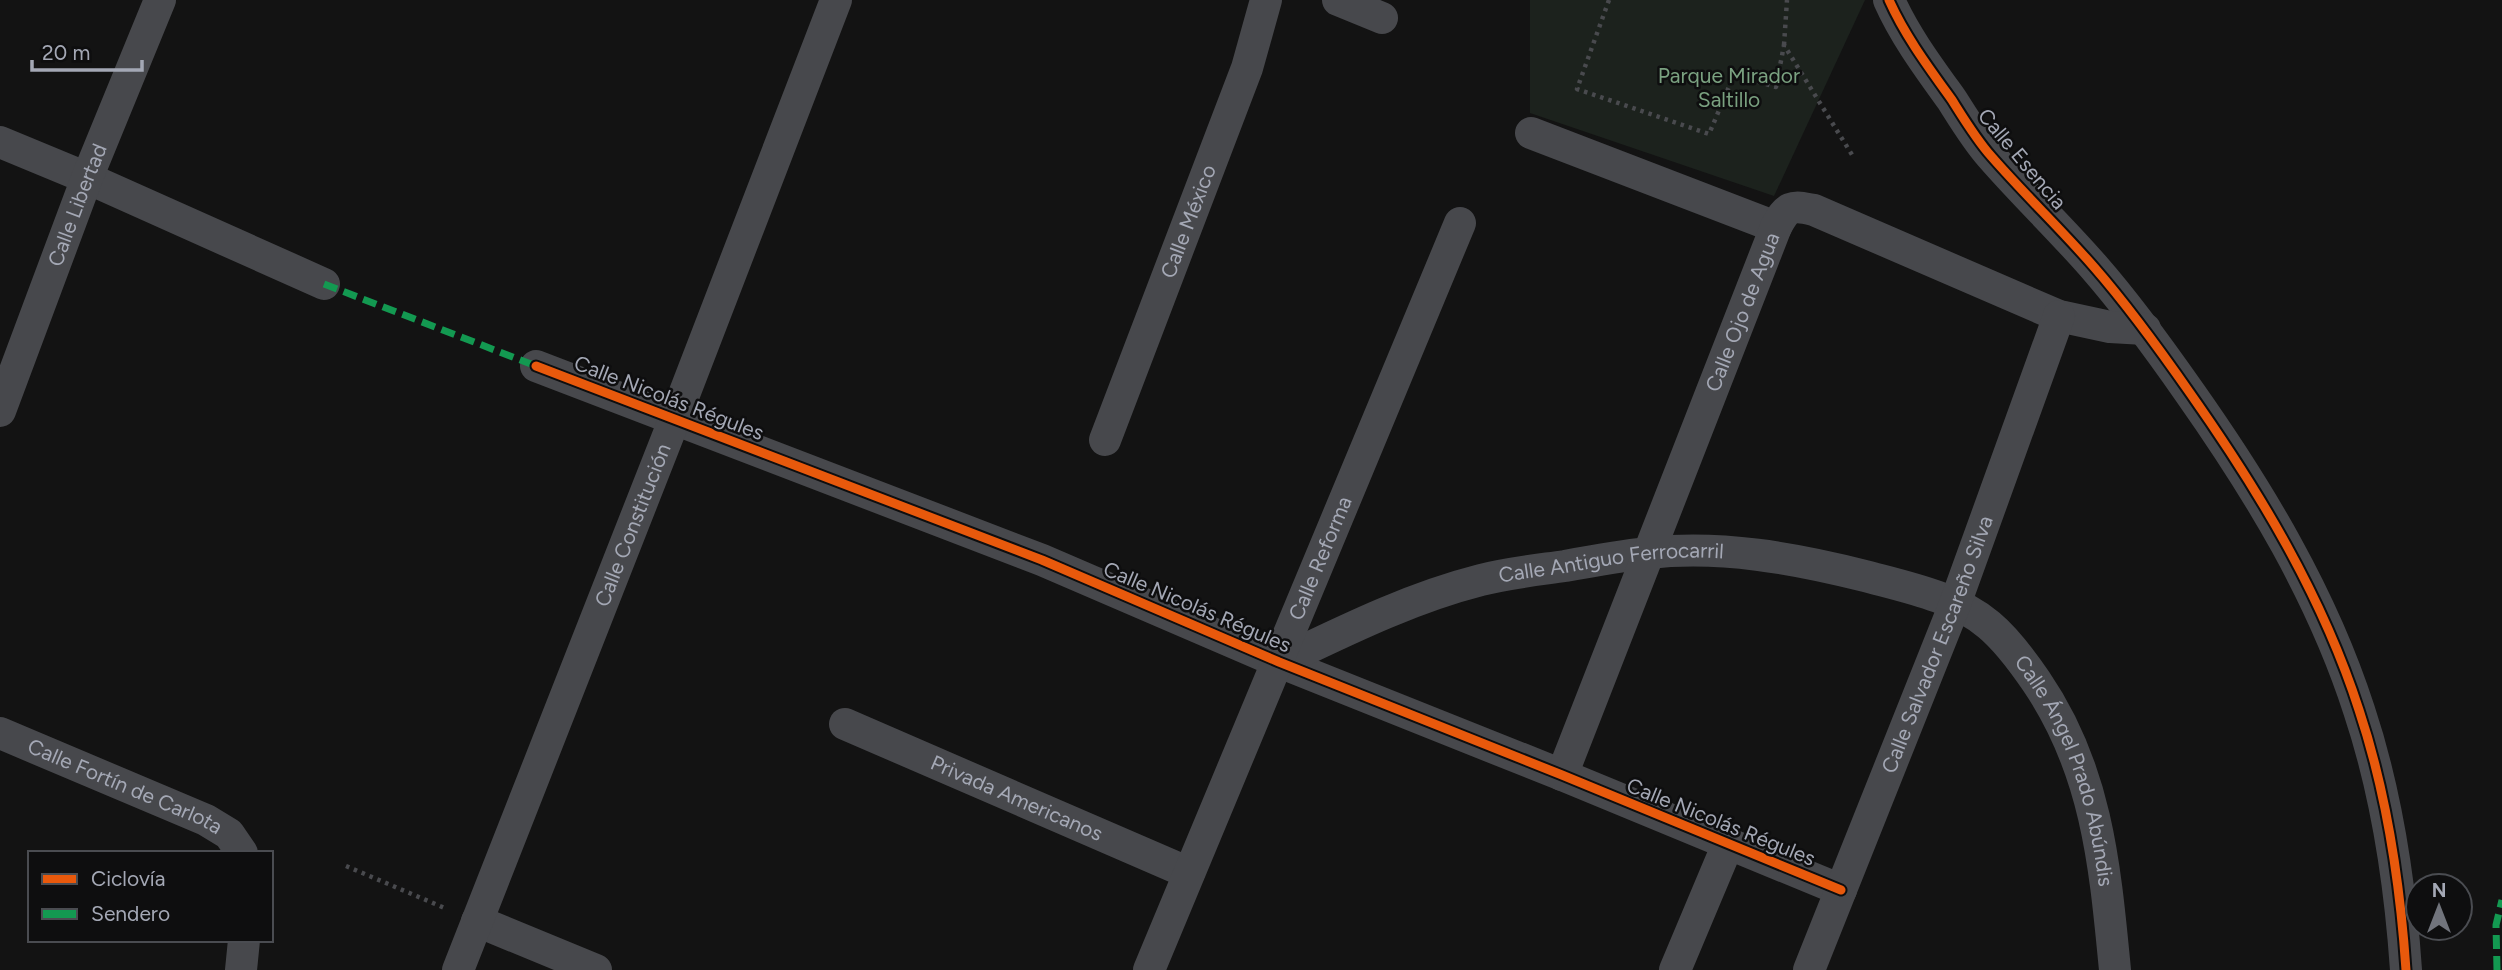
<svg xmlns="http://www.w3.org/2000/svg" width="2502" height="970" font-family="Figtree,sans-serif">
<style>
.green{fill:#1c221d}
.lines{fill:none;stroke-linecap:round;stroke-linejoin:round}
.path{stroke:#494a4e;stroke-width:4.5;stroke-dasharray:3.5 5;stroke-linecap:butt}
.minor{stroke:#47484c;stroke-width:32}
.quiet{stroke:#139951;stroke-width:7;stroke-dasharray:14 7;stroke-linecap:butt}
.cycleway-casing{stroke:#0e0e0f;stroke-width:13}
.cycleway{stroke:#e8590c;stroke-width:9}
.labels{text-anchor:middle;stroke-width:5;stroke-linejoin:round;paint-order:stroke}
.park-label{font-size:21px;fill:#7aa180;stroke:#0e0e0f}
.street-label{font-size:21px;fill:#a4a8b5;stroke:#0e0e0f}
</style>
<rect width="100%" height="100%" fill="#131313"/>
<path class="green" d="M1530 0H1865L1774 196 1530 113Z"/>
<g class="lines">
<g class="path">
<path d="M1609 0 1577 89 1709 134 1734 75 1776 87 1784 45 1854 158"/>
<path d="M1784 45 1787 0"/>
<path d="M346 866 447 909"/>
</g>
<g class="minor">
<path d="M1338 0 1382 18"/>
<path d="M1889 0C1905 36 1929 68 1952 100 1964 119 1976 139 1991 156 2024 194 2061 229 2094 267 2129 307 2160 350 2190 393 2259 491 2322 595 2359 710 2387 794 2400 882 2406 970"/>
<path d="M1531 133 1776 227"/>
<path d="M0 142 87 178 324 284"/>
<path d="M536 366 1042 560 1279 662 1562 775 1841 890"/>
<path id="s1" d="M0 411 87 178 160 0"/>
<path id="s2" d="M1105 440 1247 68 1266 0"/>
<path id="s3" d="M1279 662C1344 631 1410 598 1481 580 1508 573 1537 570 1565 566 1592 561 1620 556 1648 553 1721 545 1794 558 1865 576 1906 587 1956 597 1989 625 2007 640 2023 662 2036 681 2097 770 2105 866 2115 970"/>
<path id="s4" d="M845 724 1189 873"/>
<path id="s5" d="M0 733 206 820 229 834 242 853"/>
<path id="s6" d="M1562 775 1776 227C1787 206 1791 205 1814 210L2059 316 2110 327 2145 329"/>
<path d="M477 921 596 970"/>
<path d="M241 970 244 940"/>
<path id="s7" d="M458 970 675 418 836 0"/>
<path id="s8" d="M1149 970 1460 223"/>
<path d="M1675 970 1728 844"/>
<path id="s9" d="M1809 970 1955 604 2059 316"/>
</g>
<g class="quiet">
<path d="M324 284 536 366"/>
<path d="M2497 970 2496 925 2502 900"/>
</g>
<defs>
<g id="cycleway">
<path d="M1889 0C1905 36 1929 68 1952 100 1964 119 1976 139 1991 156 2024 194 2061 229 2094 267 2129 307 2160 350 2190 393 2259 491 2322 595 2359 710 2387 794 2400 882 2406 970"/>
<path d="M536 366 1042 560 1279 662 1562 775 1841 890"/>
</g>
</defs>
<use href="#cycleway" class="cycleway-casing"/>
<use href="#cycleway" class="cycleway"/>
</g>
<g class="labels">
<g class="park-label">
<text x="1729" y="83">Parque Mirador<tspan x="1729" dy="24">Saltillo</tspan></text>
</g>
<g class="street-label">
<text transform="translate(2022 159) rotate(50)" y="7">Calle Esencia</text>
<text dy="7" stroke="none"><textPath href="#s1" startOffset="220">Calle Libertad</textPath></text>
<text dy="7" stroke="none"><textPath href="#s2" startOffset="234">Calle México</textPath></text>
<text dy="7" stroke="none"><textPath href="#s6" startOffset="497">Calle Ojo de Agua</textPath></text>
<text transform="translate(669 398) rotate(21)" y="7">Calle Nicolás Régules</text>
<text dy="7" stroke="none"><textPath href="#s7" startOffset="478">Calle Constitución</textPath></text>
<text dy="7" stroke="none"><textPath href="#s8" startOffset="446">Calle Reforma</textPath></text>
<text dy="7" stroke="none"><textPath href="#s3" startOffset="350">Calle Antiguo Ferrocarril</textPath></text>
<text transform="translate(1197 607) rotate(23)" y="7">Calle Nicolás Régules</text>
<text dy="7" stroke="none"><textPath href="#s9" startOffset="350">Calle Salvador Escareño Silva</textPath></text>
<text dy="7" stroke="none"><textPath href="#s3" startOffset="910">Calle Ángel Prado Abúndis</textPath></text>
<text dy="7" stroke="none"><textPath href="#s5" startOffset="136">Calle Fortín de Carlota</textPath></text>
<text dy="7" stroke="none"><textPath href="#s4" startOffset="187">Privada Americanos</textPath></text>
<text transform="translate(1721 822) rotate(22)" y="7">Calle Nicolás Régules</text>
</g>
</g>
<rect x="28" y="851" width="245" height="91" fill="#0e0e0f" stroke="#4a4c51" stroke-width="2"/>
<rect x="42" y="874" width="35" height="10" fill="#e8590c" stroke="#4a4c51" stroke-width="2"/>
<text x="91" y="886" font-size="21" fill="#a4a8b5">Ciclovía</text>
<rect x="42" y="909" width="35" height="10" fill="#139951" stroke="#4a4c51" stroke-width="2"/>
<text x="91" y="921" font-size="21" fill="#a4a8b5">Sendero</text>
<g transform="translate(2439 907)"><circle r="33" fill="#0e0e0f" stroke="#4a4c51" stroke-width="2"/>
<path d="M0-5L12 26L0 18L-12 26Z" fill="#71747c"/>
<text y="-10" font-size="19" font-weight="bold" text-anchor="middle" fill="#a4a8b5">N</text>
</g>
<path d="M32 60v10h110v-10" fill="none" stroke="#a4a8b5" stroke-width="3.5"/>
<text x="42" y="60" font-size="21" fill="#a4a8b5" stroke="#0e0e0f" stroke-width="5" paint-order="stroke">20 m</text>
</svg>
